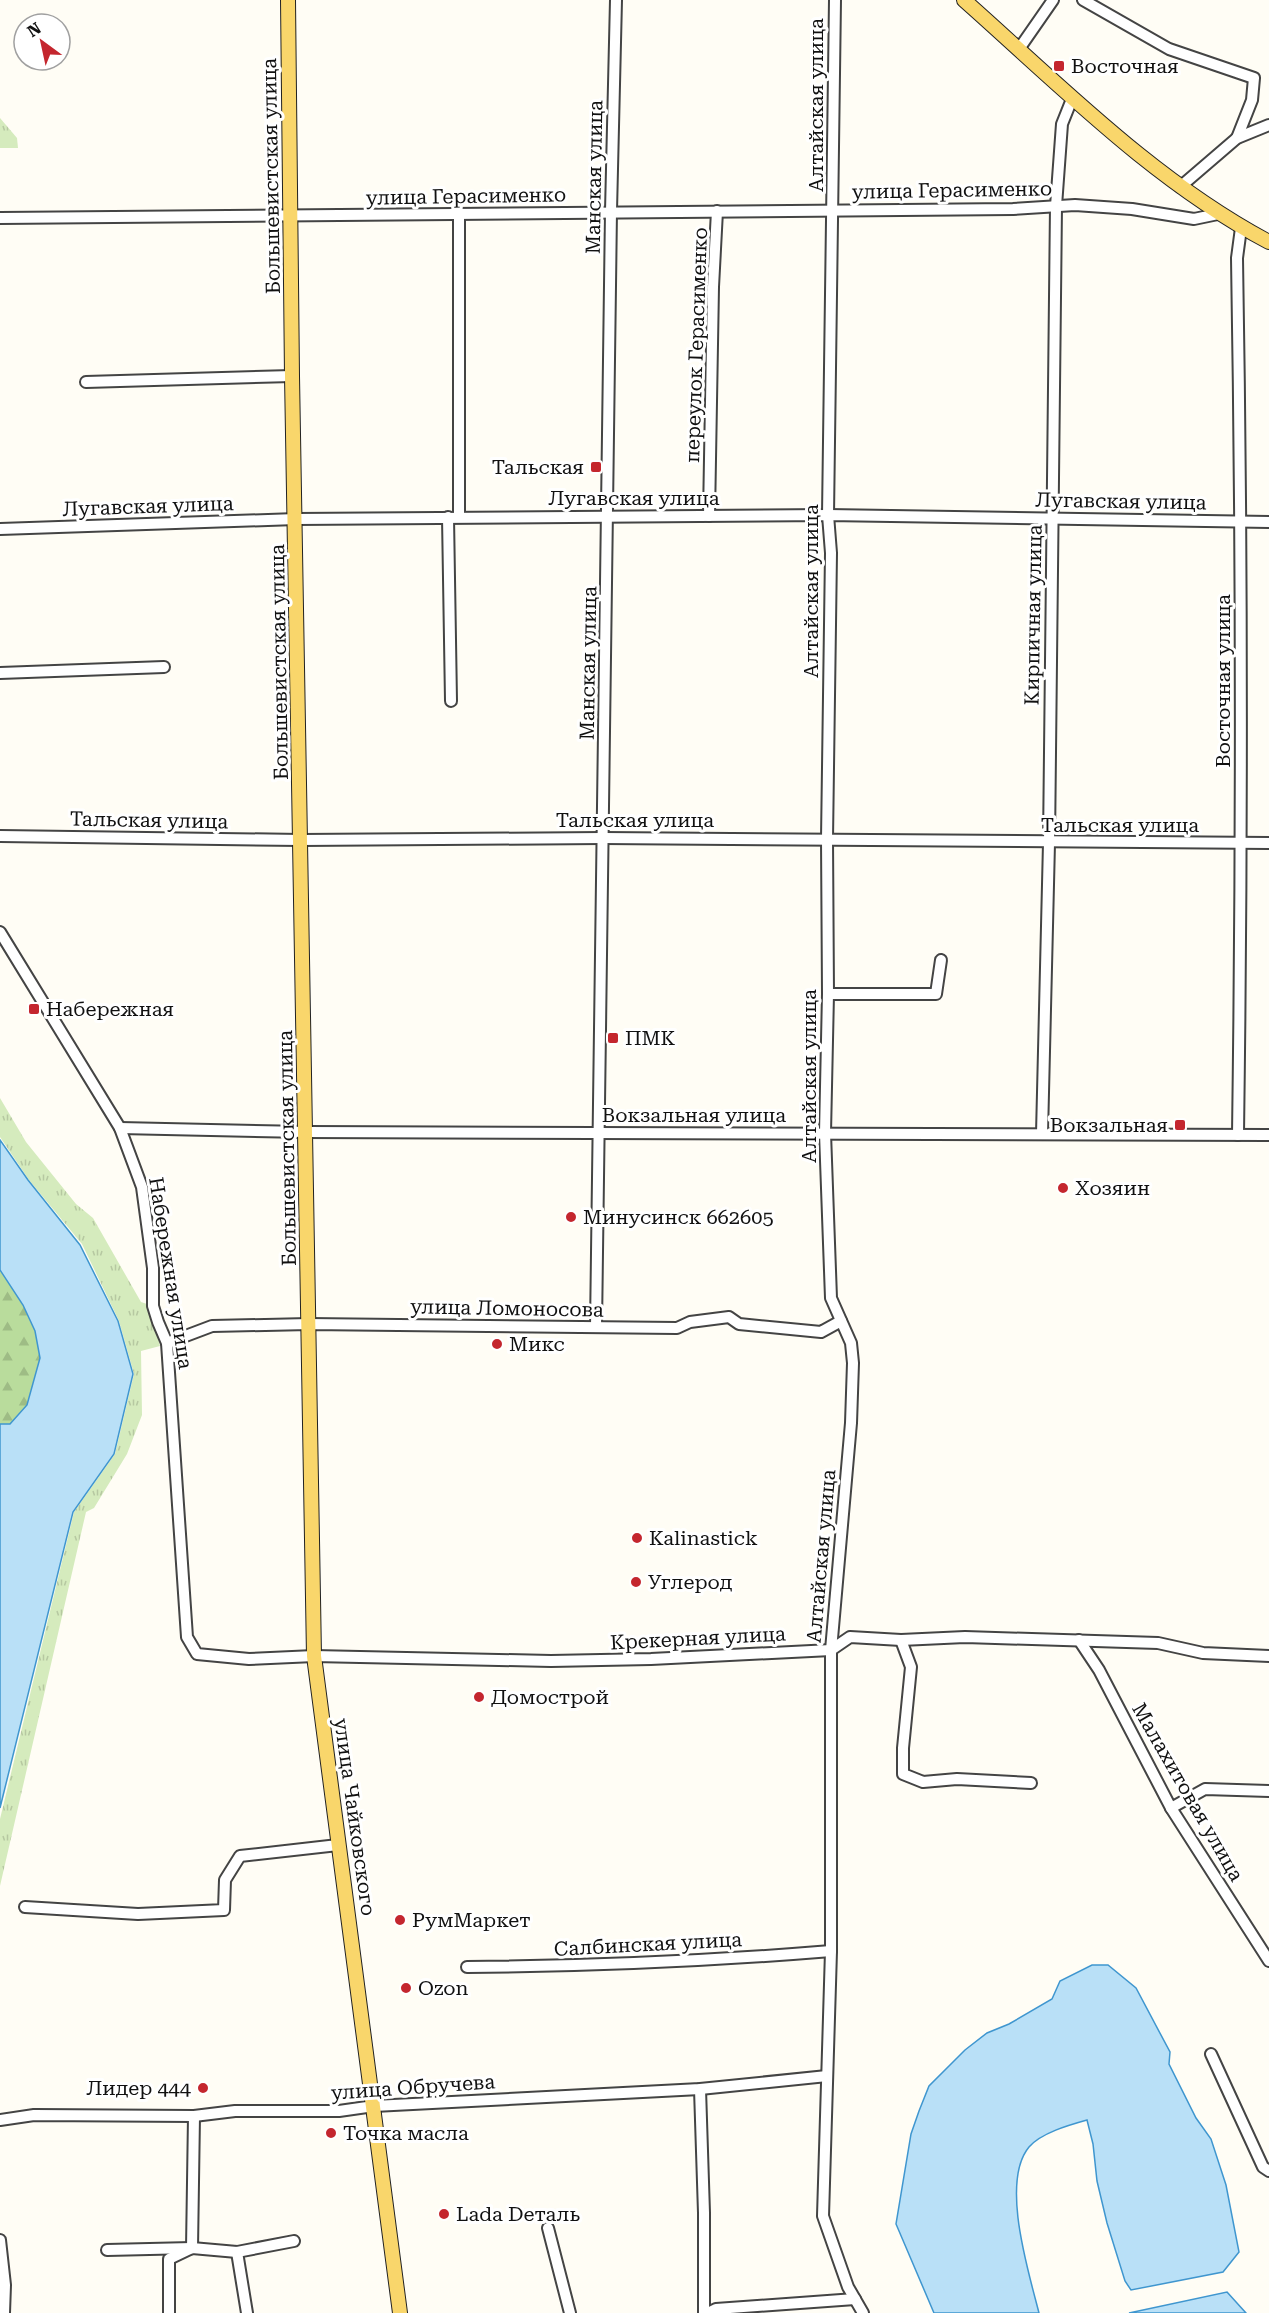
<svg xmlns="http://www.w3.org/2000/svg" width="1269" height="2313" font-family="'Roboto Serif',serif">
<style>
.forest{fill:url(#forest-firs)}
.park{fill:url(#park-tufts)}
.water{fill:#b9e0f7;stroke:#3f96cf;stroke-width:1.5}
.lines{fill:none;stroke-linecap:round;stroke-linejoin:round}
.minor-casing{stroke:#444;stroke-width:14}
.major-casing{stroke:#222;stroke-width:16}
.minor{stroke:#fff;stroke-width:10}
.major{stroke:#f9d66b;stroke-width:14}
.poi-dot{fill:#c4262e;stroke:#fff;stroke-width:2}
.labels{text-anchor:middle;stroke-width:6;stroke-linejoin:round;paint-order:stroke}
.poi-label{font-size:20px;fill:#111;stroke:#fff;text-anchor:start}
.street-label{font-size:20px;fill:#111;stroke:#fff}
</style>
<defs>
<pattern id="forest-firs" width="22" height="20" patternUnits="userSpaceOnUse" patternTransform="scale(1.5)"><rect width="22" height="20" fill="#b9dc9c"/><path d="M5 1l3.5 6h-7zM16 11l3.5 6h-7z" fill="#9ebc85"/></pattern>
<pattern id="park-tufts" width="24" height="20" patternUnits="userSpaceOnUse" patternTransform="scale(1.5)"><rect width="24" height="20" fill="#d5ebbd"/><path d="M3 7l-1-3M5 7V3M7 7l1-3M15 17l-1-3M17 17v-4M19 17l1-3" fill="none" stroke="#b6c8a1"/></pattern>
</defs>
<rect width="100%" height="100%" fill="#fffdf5"/>
<path class="forest" d="M0 1270 23 1305 35 1331 40 1358 27 1405 10 1424H0Z"/>
<g class="park">
<path d="M0 118 17 138 18 148H0Z"/>
<path d="M0 1098 26 1142 76 1204 93 1218 141 1302 150 1305 160 1346 141 1351 142 1415 127 1454 94 1508 86 1512 0 1886V1819L74 1512 115 1454 134 1374 119 1321 82 1244 29 1180 0 1137Z"/>
</g>
<g class="water">
<path d="M0 1140 28 1180 80 1245 118 1321 133 1374 114 1454 73 1512 0 1808V1424H10L27 1405 40 1358 35 1331 23 1305 0 1270Z"/>
<path d="M1092 1965H1108L1136 1988 1170 2052 1169 2064 1196 2118 1211 2139 1226 2185 1239 2252 1223 2272 1131 2290 1125 2281 1107 2223 1097 2181 1093 2144 1087 2120C1069 2125 1041 2133 1029 2147 1000 2182 1029 2273 1039 2313H934L896 2224 911 2134 919 2111 929 2086 965 2050 987 2033 1009 2024 1052 1999 1060 1981Z"/>
<path d="M1227 2292 1246 2313H1129Z"/>
</g>
<g class="lines">
<defs>
<g id="minor">
<path d="M835 0 828 515 831 553 827 839 828 994 825 1133 831 1298 851 1343 853 1363 851 1423 831 1650V1951L823 2216 848 2287 863 2313"/>
<path d="M1083 0 1169 49 1254 78 1252 100 1237 138"/>
<path d="M1019 49 1053 0"/>
<path d="M1180 187 1237 138 1269 125"/>
<path d="M459 214V517"/>
<path d="M0 218 1013 209 1075 205 1132 209 1194 219 1218 214"/>
<path d="M86 382 292 376"/>
<path d="M709 516 713 287 717 211"/>
<path d="M448 517 451 701"/>
<path d="M0 529 296 519 828 515 1269 522"/>
<path d="M0 673 164 667"/>
<path d="M0 836 301 840 603 838 1269 843"/>
<path d="M0 932 120 1128 142 1187 153 1268V1306L158 1322 167 1343 187 1637 197 1654 249 1659 314 1656 551 1661 651 1659 831 1650 850 1637 901 1640 965 1637 1158 1643 1203 1653 1269 1656"/>
<path d="M828 994H936L941 960"/>
<path d="M120 1128 306 1132 1269 1135"/>
<path d="M1042 1134 1049 843 1056 206 1062 124 1072 99"/>
<path d="M1238 1135C1242 842 1242 550 1237 258L1241 228"/>
<path d="M596 1327 611 211 616 0"/>
<path d="M167 1343 212 1326 309 1324 677 1328 690 1322 729 1317 739 1324 821 1332 841 1321"/>
<path d="M901 1640 911 1667 903 1748V1774L923 1782 957 1779 1031 1783"/>
<path d="M1079 1640 1099 1670 1171 1808 1269 1961"/>
<path d="M1171 1808 1205 1789 1269 1791"/>
<path d="M25 1907 138 1914 224 1910 225 1880 240 1856 338 1845"/>
<path d="M467 1967C588 1966 710 1961 831 1951"/>
<path d="M1211 2054 1263 2167 1269 2171"/>
<path d="M700 2089 704 2213V2313"/>
<path d="M0 2120 34 2115 194 2116 235 2111H339L374 2106 700 2089 827 2076"/>
<path d="M548 2228 570 2313"/>
<path d="M0 2240 5 2285 4 2313"/>
<path d="M107 2250 192 2248 237 2252 294 2241"/>
<path d="M237 2252 247 2313"/>
<path d="M169 2313V2259L192 2248 194 2116"/>
<path d="M708 2313 716 2309 855 2299"/>
</g>
<g id="major">
<path d="M288 0 292 376 314 1656 400 2313"/>
<path d="M964 0C1061 86 1154 181 1269 242"/>
</g>
</defs>
<use href="#minor" class="minor-casing"/>
<use href="#major" class="major-casing"/>
<use href="#minor" class="minor"/>
<use href="#major" class="major"/>
</g>
<g class="poi-dot">
<rect x="1053" y="60" width="12" height="12" rx="3"/>
<rect x="590" y="461" width="12" height="12" rx="3"/>
<rect x="28" y="1003" width="12" height="12" rx="3"/>
<rect x="607" y="1032" width="12" height="12" rx="3"/>
<rect x="1174" y="1119" width="12" height="12" rx="3"/>
<circle cx="1063" cy="1188" r="6"/>
<circle cx="571" cy="1217" r="6"/>
<circle cx="497" cy="1344" r="6"/>
<circle cx="637" cy="1538" r="6"/>
<circle cx="636" cy="1582" r="6"/>
<circle cx="479" cy="1697" r="6"/>
<circle cx="400" cy="1920" r="6"/>
<circle cx="406" cy="1988" r="6"/>
<circle cx="203" cy="2088" r="6"/>
<circle cx="331" cy="2133" r="6"/>
<circle cx="444" cy="2214" r="6"/>
</g>
<g class="labels">
<g class="poi-label">
<text x="1071" y="73">Восточная</text>
<text x="584" y="474" text-anchor="end">Тальская</text>
<text x="46" y="1016">Набережная</text>
<text x="625" y="1045">ПМК</text>
<text x="1168" y="1132" text-anchor="end">Вокзальная</text>
<text x="1075" y="1195">Хозяин</text>
<text x="583" y="1224">Минусинск 662605</text>
<text x="509" y="1351">Микс</text>
<text x="649" y="1545">Kalinastick</text>
<text x="648" y="1589">Углерод</text>
<text x="491" y="1704">Домострой</text>
<text x="412" y="1927">РумМаркет</text>
<text x="418" y="1995">Ozon</text>
<text x="191" y="2095" text-anchor="end">Лидер 444</text>
<text x="343" y="2140">Точка масла</text>
<text x="456" y="2221">Lada Dеталь</text>
</g>
<g class="street-label">
<text transform="translate(816 105) rotate(-90)" y="7">Алтайская улица</text>
<text transform="translate(271 176) rotate(-91)" y="7">Большевистская улица</text>
<text transform="translate(594 177) rotate(-89)" y="7">Манская улица</text>
<text transform="translate(952 190) rotate(-1)" y="7">улица Герасименко</text>
<text transform="translate(466 196) rotate(-1)" y="7">улица Герасименко</text>
<text transform="translate(696 345) rotate(-88)" y="7">переулок Герасименко</text>
<text x="634" y="505">Лугавская улица</text>
<text transform="translate(1121 501) rotate(1)" y="7">Лугавская улица</text>
<text transform="translate(148 506) rotate(-2)" y="7">Лугавская улица</text>
<text transform="translate(811 591) rotate(-90)" y="7">Алтайская улица</text>
<text transform="translate(1033 615) rotate(-89)" y="7">Кирпичная улица</text>
<text transform="translate(279 662) rotate(-91)" y="7">Большевистская улица</text>
<text transform="translate(588 663) rotate(-89)" y="7">Манская улица</text>
<text transform="translate(1223 681) rotate(-90)" y="7">Восточная улица</text>
<text transform="translate(149 820) rotate(1)" y="7">Тальская улица</text>
<text x="635" y="827">Тальская улица</text>
<text x="1120" y="832">Тальская улица</text>
<text transform="translate(809 1076) rotate(-90)" y="7">Алтайская улица</text>
<text x="694" y="1122">Вокзальная улица</text>
<text transform="translate(287 1148) rotate(-91)" y="7">Большевистская улица</text>
<text transform="translate(171 1273) rotate(81)" y="7">Набережная улица</text>
<text transform="translate(507 1308) rotate(1)" y="7">улица Ломоносова</text>
<text transform="translate(821 1556) rotate(-85)" y="7">Алтайская улица</text>
<text transform="translate(698 1638) rotate(-3)" y="7">Крекерная улица</text>
<text transform="translate(1188 1792) rotate(60)" y="7">Малахитовая улица</text>
<text transform="translate(355 1817) rotate(82)" y="7">улица Чайковского</text>
<text transform="translate(648 1944) rotate(-3)" y="7">Салбинская улица</text>
<text transform="translate(413 2087) rotate(-4)" y="7">улица Обручева</text>
</g>
</g>
<g transform="translate(42 42) rotate(327)"><circle r="28" fill="#ffffff" stroke="#a0a0a0" stroke-width="1.5"/>
<path d="M0-4.5L10 22L0 15L-10 22Z" fill="#c4262e"/>
<text y="-9" font-size="16" font-weight="bold" text-anchor="middle" fill="#111111">N</text>
</g>
</svg>
